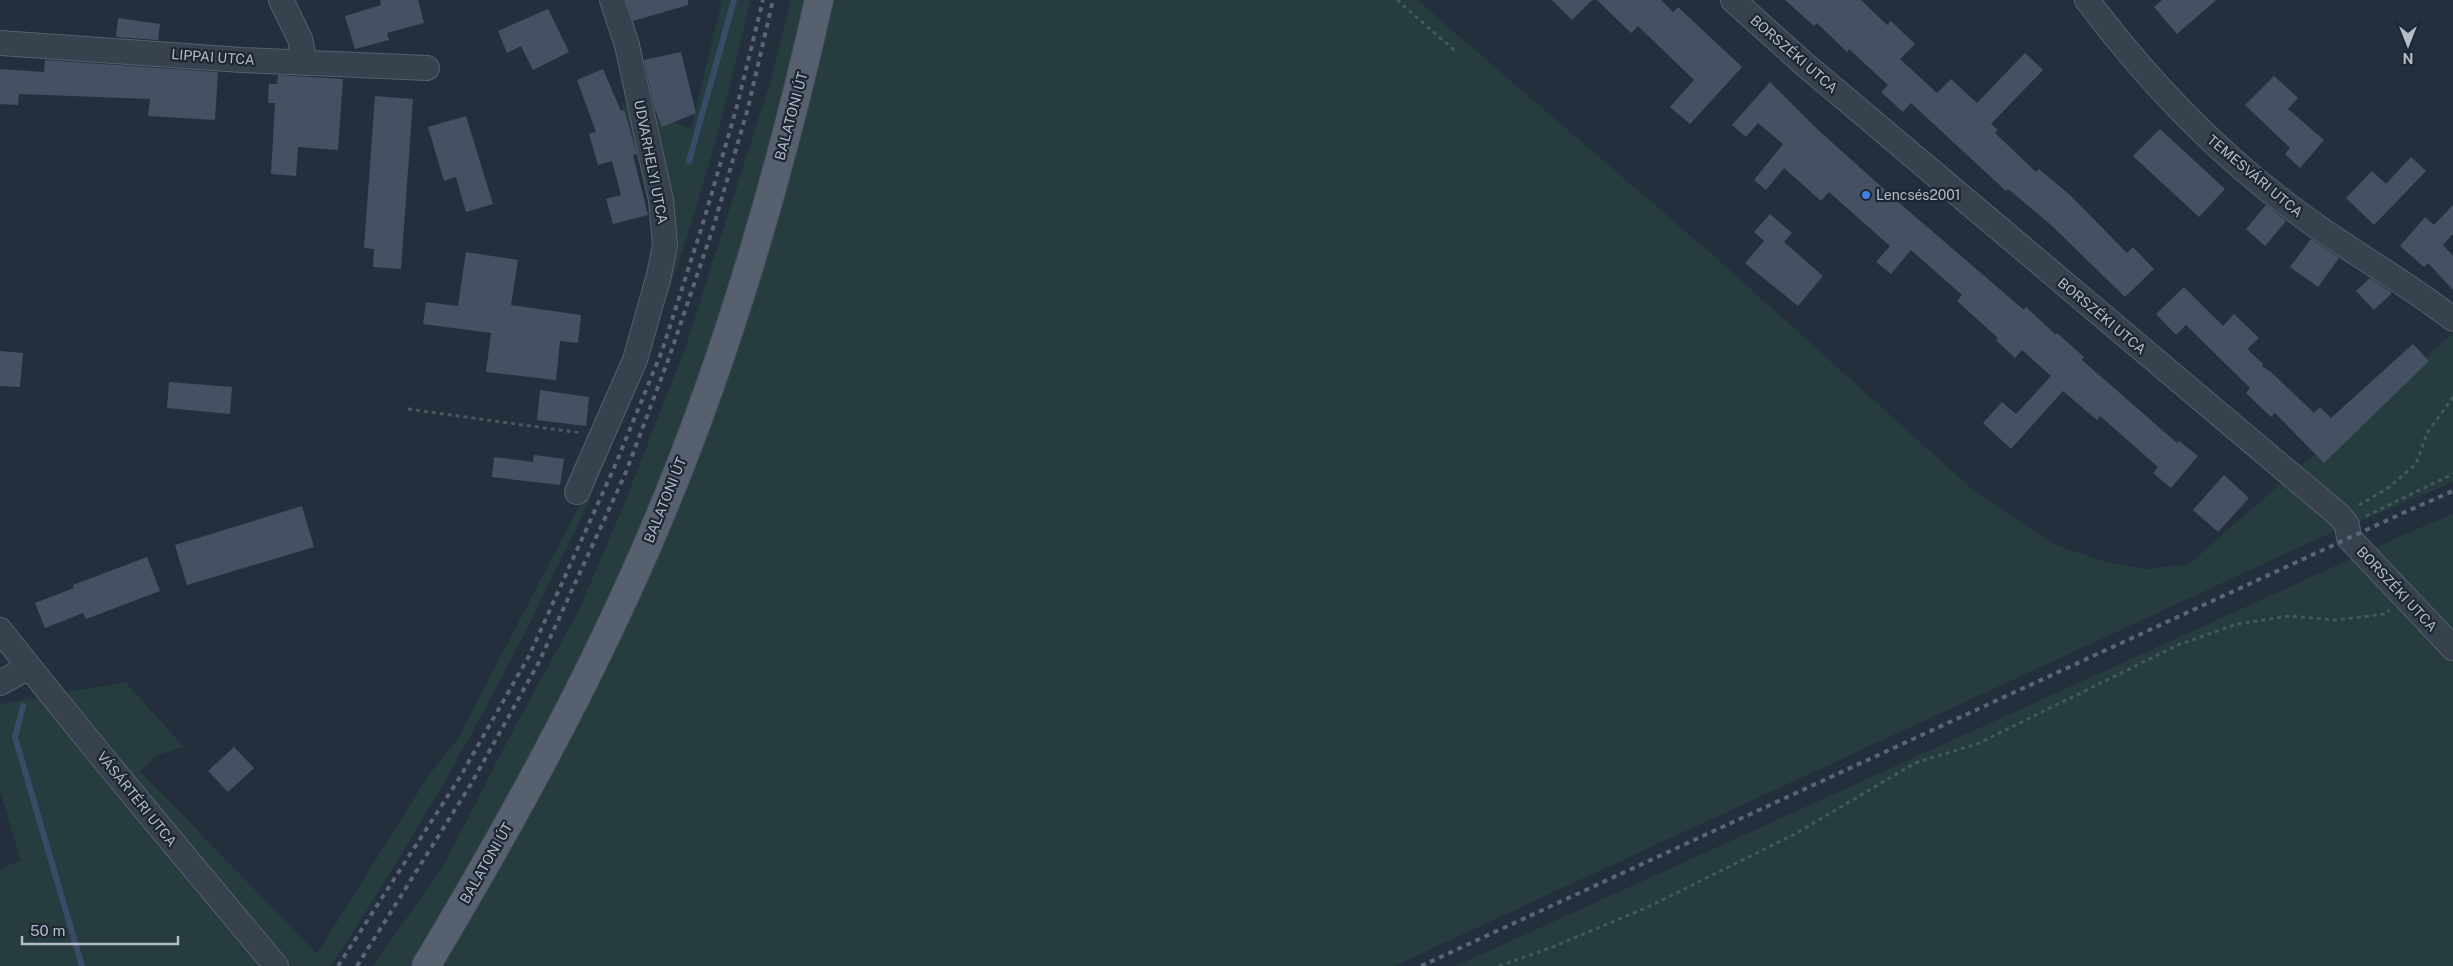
<svg xmlns="http://www.w3.org/2000/svg" width="2453" height="966" font-family="'Public Sans',sans-serif">
<style>
.green{fill:#263c3f}
.lines{fill:none;stroke-linecap:round;stroke-linejoin:round}
.stream{stroke:#394c67;stroke-width:6}
.building{fill:#455162}
.minor-casing{stroke:#565f6c;stroke-width:26}
.major-casing{stroke:#414a57;stroke-width:30}
.path{stroke:#44595c;stroke-width:3;stroke-dasharray:4 4;stroke-linecap:butt}
.minor{stroke:#38414e;stroke-width:24}
.major{stroke:#56606e;stroke-width:28}
.rail{stroke:#5a6575;stroke-width:4;stroke-dasharray:5 5;stroke-linecap:butt}
.shop-dot{fill:#3f7fe0;stroke:#1d2633;stroke-width:2}
.labels{text-anchor:middle;stroke-width:4.5;stroke-linejoin:round;paint-order:stroke}
.street-label{font-size:14px;fill:#b4bcc9;stroke:#1d2633}
.poi-label{font-size:14px;fill:#b4bcc9;stroke:#1d2633;text-anchor:start}
</style>
<rect width="100%" height="100%" fill="#242f3e"/>
<g class="green">
<path d="M722 0H750C714 170 658 336 591 496 577 529 560 560 545 592 482 722 410 845 331 966H0V869L21 860 0 791V704L125 682 184 747 157 755 140 771 317 954 429 775 457 740 584 497 606 412 640 319 652 256V226L647 190 621 102 691 129Z"/>
<path d="M791 0H1417L1714 256 1973 490 2055 545 2106 562 2148 569 2189 564 2453 333V482L2315 540 1394 966H373L444 865 509 738 579 610 623 507 685 349 769 86Z"/>
<path d="M2453 514V966H1456L2417 529Z"/>
</g>
<g class="lines">
<g class="stream">
<path d="M689 161 734 0"/>
<path d="M23 706 15 737 82 966"/>
</g>
</g>
<g class="building">
<path d="M380 0H418L424 23 387 33 389 40 355 49 345 16 381 5Z"/>
<path d="M626 0H688V5L633 21Z"/>
<path d="M1552 0H1592L1572 20Z"/>
<path d="M1597 0H1661L1673 12 1678 7 1742 67 1690 124 1670 107 1694 80 1638 26 1631 33Z"/>
<path d="M1785 0H1861L1887 25 1891 21 1915 44 1900 59 1937 93 1951 79 1977 103 2025 53 2043 70 1991 124 1998 130 1995 133 2036 172 2039 169 2070 195 2127 253 2133 247 2154 269 2125 297 2051 225 2008 189 2006 191 1911 103 1903 112 1881 92 1888 85 1849 49 1847 52 1817 23 1814 26Z"/>
<path d="M2162 0H2216L2177 34 2154 7Z"/>
<path d="M548 9 569 52 533 70 521 46 507 53 498 31Z"/>
<path d="M118 18 160 24 158 40 116 37Z"/>
<path d="M681 52 696 113 662 127 655 110 644 60Z"/>
<path d="M45 60 218 72 215 120 148 116 150 99 19 94 18 105 0 104V69L44 72Z"/>
<path d="M603 69 621 111 624 110 637 154 633 155 648 215 613 224 606 199 621 195 612 161 598 165 589 134 596 132 577 80Z"/>
<path d="M278 75 343 79 338 150 298 147 296 176 271 174 275 103H268L269 84H277Z"/>
<path d="M2274 76 2298 98 2288 109 2324 140 2300 168 2285 154 2290 148 2245 105Z"/>
<path d="M1770 82 1816 128 1904 207 2024 310 2026 307 2055 334 2057 333 2084 357 2082 360 2177 443 2179 441 2198 456 2171 488 2153 473 2158 467 2100 416 2097 420 2063 391 2011 449 1983 423 2002 402 2016 414 2051 376 2022 350 2015 358 1996 340 1998 338 1957 301 1962 295 1911 250 1891 274 1876 262 1890 246 1829 192 1821 201 1784 168 1766 190 1754 180 1783 144 1758 123 1746 137 1732 125Z"/>
<path d="M375 96 413 99 401 269 373 267 374 249 364 248Z"/>
<path d="M466 116 493 204 466 212 456 177 444 181 428 127Z"/>
<path d="M2160 129 2225 189 2199 217 2133 156Z"/>
<path d="M2411 157 2426 171 2374 225 2346 198 2372 171 2386 184Z"/>
<path d="M2266 205 2286 221 2265 246 2246 229Z"/>
<path d="M2453 205V234L2443 245 2453 256V290L2428 263 2424 267 2400 246 2425 217 2434 225Z"/>
<path d="M1770 214 1792 233 1784 242 1823 276 1798 306 1745 263 1764 241 1754 232Z"/>
<path d="M2311 239 2339 258 2318 287 2290 267Z"/>
<path d="M466 252 518 260 511 305 581 315 578 343 560 341 556 380 486 372 491 333 423 324 426 302 458 306Z"/>
<path d="M2370 278 2392 293 2374 310 2356 291Z"/>
<path d="M2184 287 2223 326 2234 314 2259 338 2247 349 2263 364 2262 366 2271 372 2314 413 2320 407 2331 418 2413 344 2429 361 2324 463 2275 413 2271 417 2246 393 2250 388 2186 325 2176 335 2156 314Z"/>
<path d="M0 351 23 353 20 387 0 386Z"/>
<path d="M169 382 232 387 230 414 167 408Z"/>
<path d="M540 390 589 397 586 426 537 420Z"/>
<path d="M534 455 564 459 560 485 492 477 494 457 533 462Z"/>
<path d="M2224 475 2249 498 2218 532 2193 510Z"/>
<path d="M302 506 314 547 187 585 175 545Z"/>
<path d="M147 557 160 591 86 619 83 613 45 628 35 603 74 588 73 585Z"/>
<path d="M234 747 254 768 228 792 208 771Z"/>
</g>
<g class="lines">
<defs>
<g id="minor">
<path d="M281 0 300 39 305 63"/>
<path d="M1733 0 1803 63 2340 516 2347 525 2349 538 2453 648"/>
<path d="M2087 0C2147 80 2215 152 2297 212 2347 250 2403 280 2453 319"/>
<path d="M0 43 242 60 427 68"/>
<path d="M577 492 635 360 659 275 665 245 661 200 654 169 627 45 612 0"/>
<path d="M0 630C90 744 183 855 276 966"/>
<path d="M0 683 29 667"/>
</g>
<path id="major" d="M426 966C509 827 587 686 651 537 725 365 778 183 819 0"/>
</defs>
<use href="#minor" class="minor-casing"/>
<use href="#major" class="major-casing"/>
<g class="path">
<path d="M1397 0 1454 50"/>
<path d="M408 409 581 433"/>
<path d="M2359 505 2388 488 2416 464 2427 433 2453 397"/>
<path d="M2366 516 2453 474"/>
<path d="M1499 966 1550 948 1648 907 1795 834 1915 763 1977 744 2178 645 2237 624 2289 616 2335 620 2370 616 2384 614 2389 610"/>
</g>
<use href="#minor" class="minor"/>
<use href="#major" class="major"/>
<g class="rail">
<path d="M338 966 460 777 529 656 614 468 662 351 704 220 737 106 763 0"/>
<path d="M357 966 471 784 539 662 626 472 670 355 714 225 748 108 773 0"/>
<path d="M1421 966 2403 513 2453 491"/>
</g>
</g>
<circle class="shop-dot" cx="1866" cy="195" r="5"/>
<g class="labels">
<g class="street-label">
<text transform="translate(1794 54) rotate(41)" y="5">BORSZÉKI UTCA</text>
<text transform="translate(213 57) rotate(4)" y="5">LIPPAI UTCA</text>
<text transform="translate(791 116) rotate(-75)" y="5">BALATONI ÚT</text>
<text transform="translate(651 162) rotate(79)" y="5">UDVARHELYI UTCA</text>
<text transform="translate(2255 176) rotate(40)" y="5">TEMESVÁRI UTCA</text>
<text transform="translate(2102 316) rotate(40)" y="5">BORSZÉKI UTCA</text>
<text transform="translate(665 500) rotate(-68)" y="5">BALATONI ÚT</text>
<text transform="translate(2397 589) rotate(47)" y="5">BORSZÉKI UTCA</text>
<text transform="translate(137 799) rotate(51)" y="5">VÁSÁRTÉRI UTCA</text>
<text transform="translate(486 863) rotate(-60)" y="5">BALATONI ÚT</text>
</g>
<g class="poi-label">
<text x="1876" y="200">Lencsés2001</text>
</g>
</g>
<g transform="translate(2408 45) rotate(180)" stroke="#1d2633" stroke-width="4" paint-order="stroke">
<path d="M0-4L9 19L0 12L-9 19Z" fill="#b4bcc9"/>
<text y="-8" font-size="14" font-weight="bold" text-anchor="middle" fill="#b4bcc9">N</text>
</g>
<path d="M22 936v8h156v-8" fill="none" stroke="#b4bcc9" stroke-width="2.5"/>
<text x="30" y="936" font-size="15" fill="#b4bcc9" stroke="#1d2633" stroke-width="4" paint-order="stroke">50 m</text>
</svg>
